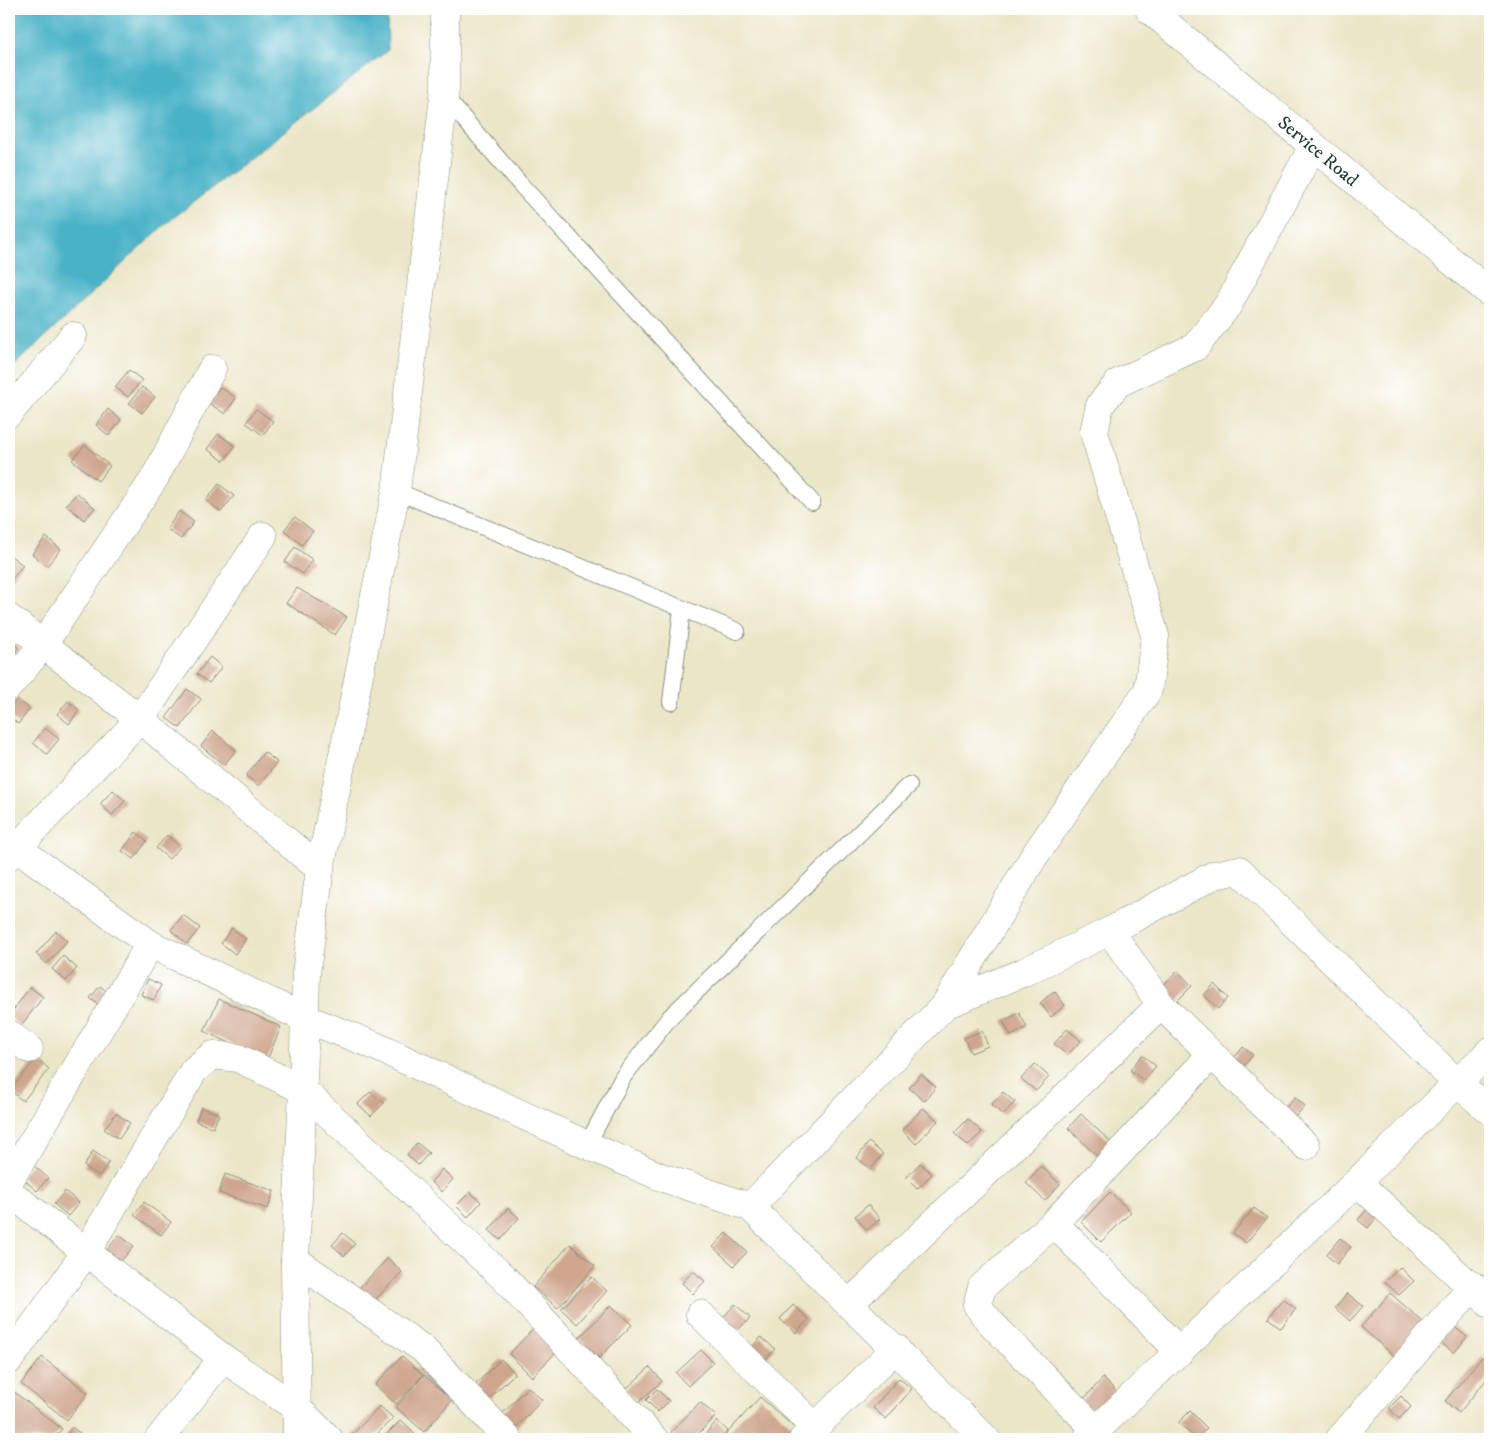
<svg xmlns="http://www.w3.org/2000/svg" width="1499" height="1448" font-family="'IM FELL DW Pica',serif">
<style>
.water{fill:#49b2c7;stroke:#34787e}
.building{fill:#cfa58d}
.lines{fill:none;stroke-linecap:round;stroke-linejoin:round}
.lane-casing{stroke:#86927e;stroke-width:18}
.street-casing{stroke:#86927e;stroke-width:29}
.secondary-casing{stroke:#86927e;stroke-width:29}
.lane{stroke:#fff;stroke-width:16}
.street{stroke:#fff;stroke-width:28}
.secondary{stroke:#fff;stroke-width:28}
.labels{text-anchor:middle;stroke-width:4;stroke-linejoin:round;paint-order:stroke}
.street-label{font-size:19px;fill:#1f3d34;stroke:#fff}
</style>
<rect width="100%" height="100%" fill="#fff"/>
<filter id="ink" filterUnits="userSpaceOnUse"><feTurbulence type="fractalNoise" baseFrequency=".02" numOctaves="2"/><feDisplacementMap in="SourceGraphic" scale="10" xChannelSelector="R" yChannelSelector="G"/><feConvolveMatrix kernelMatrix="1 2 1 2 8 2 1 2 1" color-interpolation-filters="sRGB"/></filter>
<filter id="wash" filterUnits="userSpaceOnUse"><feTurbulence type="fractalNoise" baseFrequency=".0096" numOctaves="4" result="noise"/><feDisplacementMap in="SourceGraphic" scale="20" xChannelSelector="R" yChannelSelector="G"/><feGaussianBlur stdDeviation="1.12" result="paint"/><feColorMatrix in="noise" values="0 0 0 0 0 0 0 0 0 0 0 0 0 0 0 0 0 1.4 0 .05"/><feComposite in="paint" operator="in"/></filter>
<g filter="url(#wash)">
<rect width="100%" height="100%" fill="#ece6c8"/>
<path class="water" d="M9 9H387L388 50 163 226 9 371Z"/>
<g id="blocks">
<g class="building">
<path d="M129 370 142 380 128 397 115 387Z"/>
<path d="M142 387 155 397 142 413 129 403Z"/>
<path d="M220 387 236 398 225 414 209 403Z"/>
<path d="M108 409 121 420 109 436 96 425Z"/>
<path d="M256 409 273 421 263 435 246 423Z"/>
<path d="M218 434 235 446 224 461 207 449Z"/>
<path d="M85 445 110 466 98 481 72 460Z"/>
<path d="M219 484 234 496 221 512 206 500Z"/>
<path d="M77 493 95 508 84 520 66 505Z"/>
<path d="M179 511 194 522 181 539 167 529Z"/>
<path d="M295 517 313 531 302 545 284 530Z"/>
<path d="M46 537 61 549 47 566 32 554Z"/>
<path d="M295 547 313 560 303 574 285 562Z"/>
<path d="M10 555 23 565 9 583V556Z"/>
<path d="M297 588 347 617 335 635 286 603Z"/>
<path d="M9 639 19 648 9 660Z"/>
<path d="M210 657 222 667 209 683 197 674Z"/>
<path d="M187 689 201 699 180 728 166 718Z"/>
<path d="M17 699 30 709 18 724 9 716V708Z"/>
<path d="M68 701 79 710 69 724 57 714Z"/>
<path d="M45 728 59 739 47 754 33 743Z"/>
<path d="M213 731 236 750 224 765 201 746Z"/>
<path d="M264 752 277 762 259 786 246 776Z"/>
<path d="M113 790 125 801 112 815 100 804Z"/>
<path d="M136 832 147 841 134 859 122 851Z"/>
<path d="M167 835 180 847 169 859 156 848Z"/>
<path d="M183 915 200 928 187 944 171 930Z"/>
<path d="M232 928 246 939 235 954 221 943Z"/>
<path d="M56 931 67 941 47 964 36 954Z"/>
<path d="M63 956 77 968 66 981 52 969Z"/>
<path d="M1178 971 1192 986 1177 1001 1162 986Z"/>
<path d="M148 979 161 985 154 1000 141 995Z"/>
<path d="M1214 984 1228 998 1218 1009 1204 995Z"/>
<path d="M100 986 112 996 102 1008 90 998Z"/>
<path d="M30 987 43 997 20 1027 9 1016Z"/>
<path d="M1054 991 1065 1005 1051 1017 1040 1003Z"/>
<path d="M219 999 281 1027 267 1060 204 1031Z"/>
<path d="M1019 1013 1027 1027 1011 1036 1003 1021Z"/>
<path d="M1067 1029 1081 1041 1067 1055 1054 1044Z"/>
<path d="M982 1031 988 1046 971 1053 964 1038Z"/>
<path d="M1243 1047 1253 1055 1243 1067 1233 1059Z"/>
<path d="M1142 1055 1156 1066 1144 1081 1130 1070Z"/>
<path d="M37 1058 49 1069 23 1101 10 1090Z"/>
<path d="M1035 1064 1049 1077 1036 1091 1021 1079Z"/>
<path d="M921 1074 936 1087 924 1101 909 1088Z"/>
<path d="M370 1092 384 1103 371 1116 358 1104Z"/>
<path d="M1003 1092 1015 1102 1003 1115 991 1105Z"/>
<path d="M1295 1097 1305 1106 1293 1119 1284 1110Z"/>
<path d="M201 1107 219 1114 213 1128 196 1121Z"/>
<path d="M923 1108 938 1121 916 1144 902 1130Z"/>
<path d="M116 1113 130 1123 119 1139 104 1129Z"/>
<path d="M1081 1114 1115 1146 1101 1160 1068 1128Z"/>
<path d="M968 1119 982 1132 968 1146 954 1133Z"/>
<path d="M869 1142 883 1154 871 1169 857 1158Z"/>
<path d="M417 1143 429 1153 418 1165 407 1155Z"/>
<path d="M93 1151 109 1162 99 1176 84 1166Z"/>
<path d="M920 1163 932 1174 917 1189 906 1178Z"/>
<path d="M32 1164 48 1178 37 1191 21 1177Z"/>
<path d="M1041 1166 1060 1184 1045 1201 1026 1183Z"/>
<path d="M442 1169 453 1179 442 1192 431 1182Z"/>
<path d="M225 1174 274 1191 268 1209 219 1193Z"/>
<path d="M65 1191 79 1203 68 1216 54 1204Z"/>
<path d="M470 1192 481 1202 468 1217 456 1206Z"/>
<path d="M1110 1192 1131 1212 1101 1242 1081 1222Z"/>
<path d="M144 1202 171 1222 161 1235 134 1215Z"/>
<path d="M868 1205 880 1219 867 1230 855 1216Z"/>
<path d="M508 1208 519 1218 500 1240 489 1230Z"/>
<path d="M1254 1208 1267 1218 1246 1243 1233 1233Z"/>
<path d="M1368 1208 1378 1216 1368 1228 1358 1220Z"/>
<path d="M343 1233 355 1244 344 1256 332 1245Z"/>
<path d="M726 1233 747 1252 734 1266 713 1247Z"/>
<path d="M119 1235 134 1246 121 1261 107 1250Z"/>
<path d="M1340 1238 1351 1247 1337 1264 1326 1255Z"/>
<path d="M570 1244 595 1266 558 1308 533 1287Z"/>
<path d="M388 1258 402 1272 370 1305 356 1291Z"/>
<path d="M1400 1267 1414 1281 1399 1295 1385 1282Z"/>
<path d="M693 1271 705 1281 693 1294 682 1283Z"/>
<path d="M592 1277 607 1291 577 1324 561 1309Z"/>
<path d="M1347 1293 1363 1306 1350 1321 1335 1308Z"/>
<path d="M1390 1293 1423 1322 1394 1356 1361 1327Z"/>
<path d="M1283 1299 1296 1309 1281 1328 1268 1318Z"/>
<path d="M735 1304 750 1318 735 1333 721 1320Z"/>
<path d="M611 1305 632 1325 599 1358 579 1338Z"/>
<path d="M793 1305 809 1319 796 1333 780 1319Z"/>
<path d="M538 1324 562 1346 532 1377 509 1354Z"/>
<path d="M1452 1325 1467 1337 1454 1353 1439 1341Z"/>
<path d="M761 1337 775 1349 765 1361 751 1348Z"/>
<path d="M701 1350 713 1362 688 1386 676 1373Z"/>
<path d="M402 1356 423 1375 396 1404 375 1385Z"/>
<path d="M42 1357 88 1393 67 1420 21 1384Z"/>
<path d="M1482 1357 1490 1364V1375L1459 1413 1445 1401Z"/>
<path d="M501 1359 515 1373 483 1405 469 1391Z"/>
<path d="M650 1367 662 1381 639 1402 626 1389Z"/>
<path d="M424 1375 452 1400 424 1432 396 1407Z"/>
<path d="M899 1378 912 1389 886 1419 873 1408Z"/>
<path d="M1103 1378 1120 1395 1099 1417 1082 1401Z"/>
<path d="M528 1387 542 1400 511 1433 497 1419Z"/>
<path d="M657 1389 669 1401 658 1412 646 1400Z"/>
<path d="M13 1391 62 1429 53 1439H16L9 1433V1397Z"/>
<path d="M1401 1396 1411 1407 1399 1419 1389 1408Z"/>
<path d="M760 1397 795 1428 785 1439H722Z"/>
<path d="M700 1402 716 1416 693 1439H678L671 1432Z"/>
<path d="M380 1406 393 1418 372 1439H353L350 1437Z"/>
<path d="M1190 1411 1207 1428 1196 1439 1178 1423Z"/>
<path d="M401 1420 415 1433 409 1439H382Z"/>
<path d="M717 1421 728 1431 721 1439H701Z"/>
<path d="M72 1427 87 1439H63Z"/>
</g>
</g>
</g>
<g filter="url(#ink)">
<use href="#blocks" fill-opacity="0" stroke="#86927e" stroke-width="1"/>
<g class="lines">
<defs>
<g id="lane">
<path d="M444 96 521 185 812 502"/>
<path d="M396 491 737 631"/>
<path d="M671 702 682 609"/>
<path d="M587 1145 623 1077 670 1017 909 785"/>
</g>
<g id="street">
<path d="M9 413 73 336"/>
<path d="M9 618 140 719 320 869"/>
<path d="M9 686 42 646 154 479 212 369"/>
<path d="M16 847 150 944 304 1018 371 1044 587 1145 661 1177 750 1207 945 1005 1024 972 1110 931 1214 875 1239 870 1455 1081 1490 1111"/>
<path d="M9 856 140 719 263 536"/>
<path d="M1110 931 1161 1005 1306 1146"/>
<path d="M945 1005 1033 858 1148 690 1155 636 1094 432 1100 405 1118 383 1195 347 1228 305 1313 146"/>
<path d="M9 1034 29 1049"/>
<path d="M9 1181 150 944"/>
<path d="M1357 1182 1490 1304"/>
<path d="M9 1192 223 1358 298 1409 329 1439"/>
<path d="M750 1207 986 1439"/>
<path d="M1054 1223 1180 1352"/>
<path d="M295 1260 423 1349 508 1439"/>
<path d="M849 1304 1161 1005"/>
<path d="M700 1314 815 1427"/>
<path d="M9 1360 86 1252 194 1070 213 1055 238 1058 303 1090 504 1278 654 1439"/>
<path d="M1096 1430 990 1322 977 1305 982 1287 1054 1223 1212 1054"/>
<path d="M159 1439 223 1358"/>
<path d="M803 1439 896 1348"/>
<path d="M1087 1439 1357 1182 1490 1051"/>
<path d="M1340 1439 1473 1286"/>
</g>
<g id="secondary">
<path id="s1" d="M1149 9 1490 293"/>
<path d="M297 1439 295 1260 303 1090 306 973 320 869 396 491 445 89V9"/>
</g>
</defs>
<use href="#lane" class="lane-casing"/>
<use href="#street" class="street-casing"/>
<use href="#secondary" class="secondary-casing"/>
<use href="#lane" class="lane"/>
<use href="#street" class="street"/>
<use href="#secondary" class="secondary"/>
</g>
</g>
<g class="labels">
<g class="street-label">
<text dy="7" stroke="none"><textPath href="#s1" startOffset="221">Service Road</textPath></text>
</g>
</g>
<rect width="1499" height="1448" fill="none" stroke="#fff" stroke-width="30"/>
</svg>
